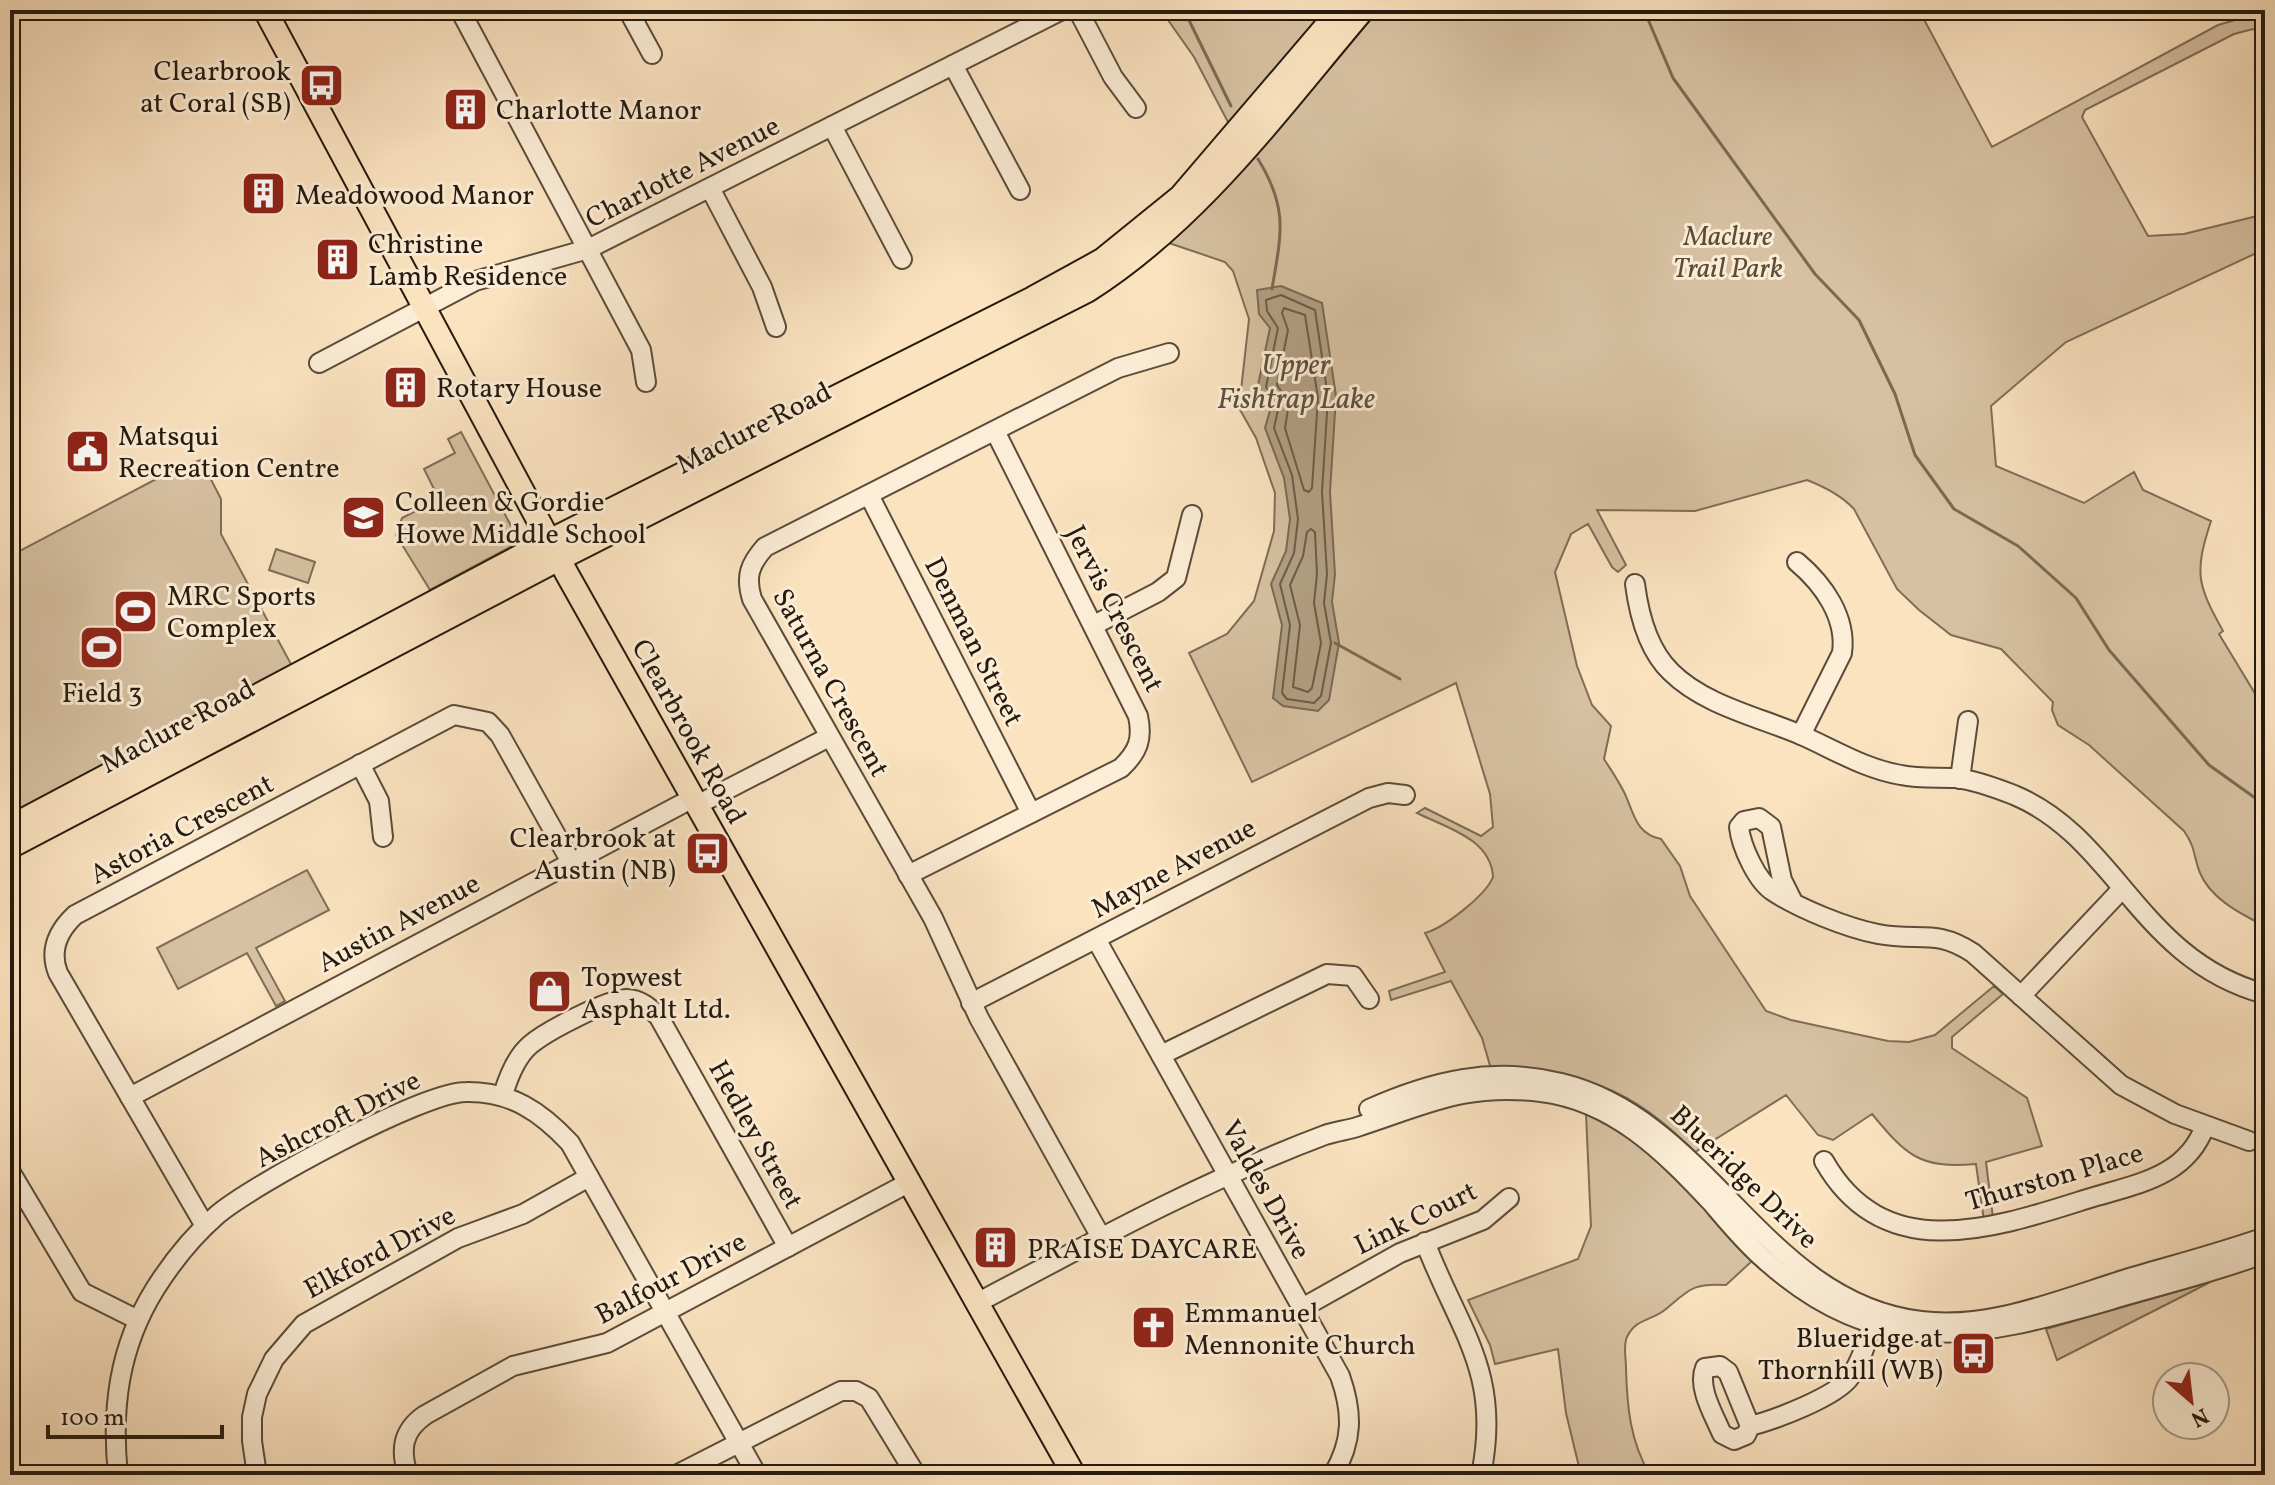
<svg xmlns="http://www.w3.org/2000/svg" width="2275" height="1485" font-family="Vollkorn,serif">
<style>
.green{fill:#d7c1a2;stroke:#7e6e58;stroke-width:2}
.water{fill:#b29f83;stroke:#7a6a54;stroke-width:2}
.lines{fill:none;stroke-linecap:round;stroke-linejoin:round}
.shore{stroke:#6c5c48;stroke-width:2}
.stream{stroke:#7a6a54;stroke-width:3}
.minor-casing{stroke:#5a4c3a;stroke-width:22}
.major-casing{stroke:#251a0e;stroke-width:26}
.minor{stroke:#fcedd6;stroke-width:18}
.major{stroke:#fbe3c0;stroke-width:22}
.labels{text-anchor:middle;stroke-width:6;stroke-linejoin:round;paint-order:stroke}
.poi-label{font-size:28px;fill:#251a0e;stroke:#fcedd6;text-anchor:start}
.street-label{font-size:28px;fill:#251a0e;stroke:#fcedd6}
.park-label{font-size:28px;font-style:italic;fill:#5a4c3a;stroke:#fcedd6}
.water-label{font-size:30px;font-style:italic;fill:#5d4f3d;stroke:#fcedd6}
</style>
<rect width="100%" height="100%" fill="#fbe3c0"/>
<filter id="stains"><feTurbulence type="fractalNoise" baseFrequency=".0025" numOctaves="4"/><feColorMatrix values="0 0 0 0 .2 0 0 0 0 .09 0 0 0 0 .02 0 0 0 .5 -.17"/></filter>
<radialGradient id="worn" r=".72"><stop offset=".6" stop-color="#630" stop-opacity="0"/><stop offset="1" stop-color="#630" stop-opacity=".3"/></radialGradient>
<g class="green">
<path d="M1161 10H1326L1230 126 1194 57Z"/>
<path d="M1375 10H1919L1992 147 2218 25 2242 18 2240 10H2265V34L2253 29 2234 34 2085 110 2082 117 2148 236 2184 234 2265 214V249L2066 342 1991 406 1996 466 2084 503 2134 472 2143 490 2211 521C2194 573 2197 584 2223 631L2219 634 2265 710V920L2259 923C2237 912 2210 897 2200 873 2193 856 2196 848 2184 831L2089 745 2058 725 2052 710 2053 702 2001 649 1951 635 1919 610 1897 589 1854 509C1841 495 1825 487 1807 480L1695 511 1597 510 1626 565 1618 572 1612 567 1588 524 1571 534 1555 572 1577 666 1592 705 1611 726 1604 759C1611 770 1618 780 1624 792 1634 812 1635 834 1661 839L1680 866 1690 896 1766 1011 1791 1020 1888 1041 1909 1042 1935 1035 1994 986 2003 994 1952 1037V1048L2027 1098 2042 1146 1986 1162 1994 1226 1985 1228 1976 1164C1919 1169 1906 1155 1872 1114L1833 1140 1818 1135 1786 1095 1695 1152C1627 1085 1586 1073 1491 1069L1482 1038 1451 981 1391 1000 1389 991 1445 972 1425 933C1444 928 1486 895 1493 877 1491 839 1447 828 1417 813L1425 808 1481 836 1493 827 1490 794 1456 683 1252 782 1189 653 1227 634 1254 601 1274 531 1275 493 1256 438 1239 408 1249 319 1233 271 1225 262 1169 243 1210 203Z"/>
<path d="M461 432 517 537 514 545 430 590 396 535 402 518 439 499 424 469 455 453 448 439Z"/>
<path d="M201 460 221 499V534L292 666 10 814V556L179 467Z"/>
<path d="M276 549 315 562 308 583 269 570Z"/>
<path d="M307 870 329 910 256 948 285 1001 276 1006 247 953 178 989 157 948Z"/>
<path d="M1586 1114C1655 1145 1702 1205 1752 1261L1726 1285C1693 1283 1690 1289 1666 1309 1652 1321 1636 1318 1627 1337 1623 1345 1626 1358 1626 1368 1627 1407 1630 1441 1650 1475H1581L1566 1413 1558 1349 1495 1364 1490 1345 1468 1300 1578 1259 1591 1226Z"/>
<path d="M2210 1282 2189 1293 2057 1360 2046 1329Z"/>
</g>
<path class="water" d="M1281 286 1322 303 1336 396 1330 492 1335 574 1332 602 1339 643 1329 700 1318 711 1283 706 1273 698 1282 625 1271 584 1286 551 1290 519 1284 478 1265 428 1271 407 1257 390 1270 328 1259 314 1257 290Z"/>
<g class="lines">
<g class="shore">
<path d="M1281 295 1315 310 1328 397 1322 492 1327 574 1324 603 1331 643 1321 696 1314 703 1287 699 1282 693 1290 625 1280 584 1294 553 1298 519 1292 475 1274 428 1279 405 1266 387 1278 328 1267 311 1266 300Z"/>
<path d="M1284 308 1305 315 1318 398 1312 488 1309 492 1304 490 1285 428 1289 403 1277 385 1288 330 1282 313Z"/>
<path d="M1311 529 1315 532 1317 574 1314 603 1321 643 1312 688 1308 692 1293 687 1300 625 1290 585 1303 556 1307 532Z"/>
</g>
<g class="stream">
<path d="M1184 10 1231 106"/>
<path d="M1644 10 1673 78 1815 274 1859 320 1895 394 1915 455 1954 509 2018 546 2076 598 2109 650 2209 765 2265 805"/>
<path d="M1258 159C1289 209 1281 235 1272 289"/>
<path d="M1335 643 1400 679"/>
</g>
<defs>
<g id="minor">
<path d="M460 10 641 350 646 382"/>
<path d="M628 10 652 54"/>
<path d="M1078 10 1113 77 1136 108"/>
<path d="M953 65 1020 190"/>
<path d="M832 126 902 259"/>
<path d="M710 188 762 287 776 327"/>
<path d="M319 363 475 281 588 249 1062 10"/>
<path d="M869 495 1031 813"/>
<path d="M1797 562C1823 584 1847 617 1842 653L1801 735"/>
<path d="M1635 584C1639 615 1648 650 1671 672 1704 705 1759 717 1801 735 1835 750 1865 769 1901 775 1919 779 1938 777 1956 778 1975 780 1996 788 2014 795 2117 838 2139 960 2265 994"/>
<path d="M1094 625 1158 592 1176 578 1192 515"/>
<path d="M360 764 379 801 383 837"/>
<path d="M1960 779 1968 721"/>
<path d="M697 805 829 737"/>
<path d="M908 875 1121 768C1138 752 1143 739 1138 716L995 431"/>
<path d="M1792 900 1782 880 1771 827 1759 818 1744 821 1739 827C1741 846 1757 882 1774 892 1800 909 1847 928 1878 934 1919 942 1935 928 1973 953L2121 1085 2175 1114 2249 1141"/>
<path d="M1096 939 1340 1376C1353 1413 1353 1441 1333 1475"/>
<path d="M2021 996 2121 890"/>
<path d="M971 1003 1369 798 1388 793 1405 795"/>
<path d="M1161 1055 1327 974 1353 976 1369 999"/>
<path d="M503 1095C508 1078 516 1057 530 1045 545 1032 607 999 627 999 640 999 650 1008 659 1017L788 1247"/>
<path d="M130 1097 693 798"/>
<path d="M1369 1109C1432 1081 1492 1066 1561 1083 1710 1119 1763 1302 1921 1321 1989 1330 2062 1299 2126 1279 2173 1265 2220 1253 2265 1237"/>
<path d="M1824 1161C1884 1267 1995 1228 2087 1199 2135 1184 2186 1178 2205 1126"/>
<path d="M10 1171 82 1292 138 1320"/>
<path d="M205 1226 58 973C49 950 58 931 75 915L454 715 488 722 500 735 571 862"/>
<path d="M1102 1239 979 1018 933 918 752 599C745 576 750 564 765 547L1118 368 1169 353"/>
<path d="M1425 1242C1459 1331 1502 1372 1481 1475"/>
<path d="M977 1303C1090 1243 1205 1180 1325 1135 1337 1131 1349 1130 1360 1126 1428 1104 1465 1083 1541 1092 1614 1101 1664 1152 1711 1202 1728 1222 1745 1243 1765 1260 1878 1361 1975 1339 2107 1301 2159 1285 2214 1273 2265 1253"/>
<path d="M1302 1308 1400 1253 1483 1220 1509 1198"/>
<path d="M1750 1426 1728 1372 1720 1366 1705 1368C1697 1387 1714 1415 1722 1434L1734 1440 1746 1435 1750 1426C1774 1420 1836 1397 1850 1377 1863 1359 1869 1333 1875 1313"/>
<path d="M118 1475C111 1408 119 1347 155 1289 172 1262 193 1236 217 1215 252 1185 423 1092 466 1092 511 1091 541 1112 570 1143L757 1475"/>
<path d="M257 1475 252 1441V1417L257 1394 274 1359 304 1324 458 1238 523 1214 589 1177"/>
<path d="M408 1475C400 1450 402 1431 425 1415L513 1366 607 1343 910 1182"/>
<path d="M676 1475 841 1391H856L869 1398 916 1475"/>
</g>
<g id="major">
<path d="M265 10 567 574 1074 1475"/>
<path d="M10 827 549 541 1033 298 1102 260 1181 196 1340 10"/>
<path d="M10 847 559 559 1087 291C1199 220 1278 110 1363 10"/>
</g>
</defs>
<use href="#minor" class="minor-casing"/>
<use href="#major" class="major-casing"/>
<use href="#minor" class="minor"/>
<use href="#major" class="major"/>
</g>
<defs>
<symbol id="bus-square" viewBox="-11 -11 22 22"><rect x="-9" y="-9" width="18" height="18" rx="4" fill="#8f2418" stroke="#fcedd6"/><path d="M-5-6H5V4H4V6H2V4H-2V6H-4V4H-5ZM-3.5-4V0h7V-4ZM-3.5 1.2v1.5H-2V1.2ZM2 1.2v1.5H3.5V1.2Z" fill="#fff"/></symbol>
<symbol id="building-square" viewBox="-11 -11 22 22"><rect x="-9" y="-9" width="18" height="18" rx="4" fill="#8f2418" stroke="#fcedd6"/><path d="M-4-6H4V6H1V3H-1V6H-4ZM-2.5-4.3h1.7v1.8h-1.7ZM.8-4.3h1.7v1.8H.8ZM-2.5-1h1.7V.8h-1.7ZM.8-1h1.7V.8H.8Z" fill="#fff"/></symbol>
<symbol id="civic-square" viewBox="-11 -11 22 22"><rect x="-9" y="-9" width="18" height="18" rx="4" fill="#8f2418" stroke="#fcedd6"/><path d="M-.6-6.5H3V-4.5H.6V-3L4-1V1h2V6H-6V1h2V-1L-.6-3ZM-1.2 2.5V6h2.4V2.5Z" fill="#fff"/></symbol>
<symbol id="school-square" viewBox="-11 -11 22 22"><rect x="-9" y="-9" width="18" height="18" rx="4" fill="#8f2418" stroke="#fcedd6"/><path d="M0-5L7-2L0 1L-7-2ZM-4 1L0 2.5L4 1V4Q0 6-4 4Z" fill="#fff"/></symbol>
<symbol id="stadium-square" viewBox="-11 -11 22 22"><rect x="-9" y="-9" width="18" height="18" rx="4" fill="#8f2418" stroke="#fcedd6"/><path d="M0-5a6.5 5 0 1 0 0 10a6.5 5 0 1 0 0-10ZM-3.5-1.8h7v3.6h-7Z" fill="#fff"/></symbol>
<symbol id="shop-square" viewBox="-11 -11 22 22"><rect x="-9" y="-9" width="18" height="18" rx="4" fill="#8f2418" stroke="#fcedd6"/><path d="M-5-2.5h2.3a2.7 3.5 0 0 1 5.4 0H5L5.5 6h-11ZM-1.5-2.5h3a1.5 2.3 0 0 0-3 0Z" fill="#fff"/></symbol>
<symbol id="church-square" viewBox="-11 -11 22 22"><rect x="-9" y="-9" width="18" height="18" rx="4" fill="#8f2418" stroke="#fcedd6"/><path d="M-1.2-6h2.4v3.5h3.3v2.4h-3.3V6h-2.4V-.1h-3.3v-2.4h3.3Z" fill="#fff"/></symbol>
</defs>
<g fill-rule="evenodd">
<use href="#bus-square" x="296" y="60" width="51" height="51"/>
<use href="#building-square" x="440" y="84" width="51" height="51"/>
<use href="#building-square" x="238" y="168" width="51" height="51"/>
<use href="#building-square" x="312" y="234" width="51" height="51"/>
<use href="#building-square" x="380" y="362" width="51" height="51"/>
<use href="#civic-square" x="62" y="426" width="51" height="51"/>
<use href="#school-square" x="338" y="492" width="51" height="51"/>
<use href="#stadium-square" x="110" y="586" width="51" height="51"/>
<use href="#stadium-square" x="76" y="622" width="51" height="51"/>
<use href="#bus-square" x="682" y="828" width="51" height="51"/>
<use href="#shop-square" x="524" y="966" width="51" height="51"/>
<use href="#building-square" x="970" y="1222" width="51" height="51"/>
<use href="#church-square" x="1128" y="1302" width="51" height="51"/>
<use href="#bus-square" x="1948" y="1328" width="51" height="51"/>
</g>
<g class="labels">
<g class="poi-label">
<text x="291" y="80" text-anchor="end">Clearbrook<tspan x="291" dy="32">at Coral (SB)</tspan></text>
<text x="496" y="119">Charlotte Manor</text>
<text x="295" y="204">Meadowood Manor</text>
<text x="368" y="253">Christine<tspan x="368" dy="32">Lamb Residence</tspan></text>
<text x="436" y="397">Rotary House</text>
<text x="118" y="445">Matsqui<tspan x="118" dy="32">Recreation Centre</tspan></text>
<text x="395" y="511">Colleen &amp; Gordie<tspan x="395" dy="32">Howe Middle School</tspan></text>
<text x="167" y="605">MRC Sports<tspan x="167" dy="32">Complex</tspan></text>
<text x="102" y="702" text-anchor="middle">Field 3</text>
<text x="676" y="847" text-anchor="end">Clearbrook at<tspan x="676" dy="32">Austin (NB)</tspan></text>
<text x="581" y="986">Topwest<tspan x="581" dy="32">Asphalt Ltd.</tspan></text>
<text x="1027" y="1258">PRAISE DAYCARE</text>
<text x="1184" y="1322">Emmanuel<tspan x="1184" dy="32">Mennonite Church</tspan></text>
<text x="1943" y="1347" text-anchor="end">Blueridge at<tspan x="1943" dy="32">Thornhill (WB)</tspan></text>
</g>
<g class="street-label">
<text transform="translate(682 171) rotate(-27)" y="10">Charlotte Avenue</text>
<text transform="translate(753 427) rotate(-27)" y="10">Maclure Road</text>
<text transform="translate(1116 608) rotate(63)" y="10">Jervis Crescent</text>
<text transform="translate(975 641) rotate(63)" y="10">Denman Street</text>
<text transform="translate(832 682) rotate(61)" y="10">Saturna Crescent</text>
<text transform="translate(177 725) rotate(-28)" y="10">Maclure Road</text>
<text transform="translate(690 731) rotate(61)" y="10">Clearbrook Road</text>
<text transform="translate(181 828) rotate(-28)" y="10">Astoria Crescent</text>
<text transform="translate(1173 867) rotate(-28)" y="10">Mayne Avenue</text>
<text transform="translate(398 922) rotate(-28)" y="10">Austin Avenue</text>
<text transform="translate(337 1118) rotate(-27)" y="10">Ashcroft Drive</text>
<text transform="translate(757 1134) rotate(61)" y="10">Hedley Street</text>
<text transform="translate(1745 1176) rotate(44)" y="10">Blueridge Drive</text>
<text transform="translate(2054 1176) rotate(-16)" y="10">Thurston Place</text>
<text transform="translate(1267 1189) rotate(61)" y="10">Valdes Drive</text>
<text transform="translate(1415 1217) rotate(-26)" y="10">Link Court</text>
<text transform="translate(379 1251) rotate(-28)" y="10">Elkford Drive</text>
<text transform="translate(670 1277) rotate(-28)" y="10">Balfour Drive</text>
</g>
<g class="park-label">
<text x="1728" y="245">Maclure<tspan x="1728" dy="32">Trail Park</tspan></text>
</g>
<g class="water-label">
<text x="1296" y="374">Upper<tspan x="1296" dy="34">Fishtrap Lake</tspan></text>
</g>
</g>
<rect width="2275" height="1485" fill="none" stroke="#fbe3c0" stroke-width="40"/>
<rect x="12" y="12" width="2251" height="1461" fill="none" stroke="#251a0e" stroke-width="4"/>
<rect x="20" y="20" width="2235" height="1445" fill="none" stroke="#251a0e" stroke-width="2"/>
<g transform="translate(2191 1401) rotate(152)"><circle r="38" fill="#fcedd6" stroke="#a69986" stroke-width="2"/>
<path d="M0-6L14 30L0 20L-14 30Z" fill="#8f2418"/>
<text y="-12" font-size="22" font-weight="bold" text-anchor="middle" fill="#251a0e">N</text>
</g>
<path d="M48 1425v12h174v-12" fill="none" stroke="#251a0e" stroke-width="4"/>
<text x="60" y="1425" font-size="24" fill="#251a0e" stroke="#fcedd6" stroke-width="6" paint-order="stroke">100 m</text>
<rect width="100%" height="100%" filter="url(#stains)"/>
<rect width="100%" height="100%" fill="url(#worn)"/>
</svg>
